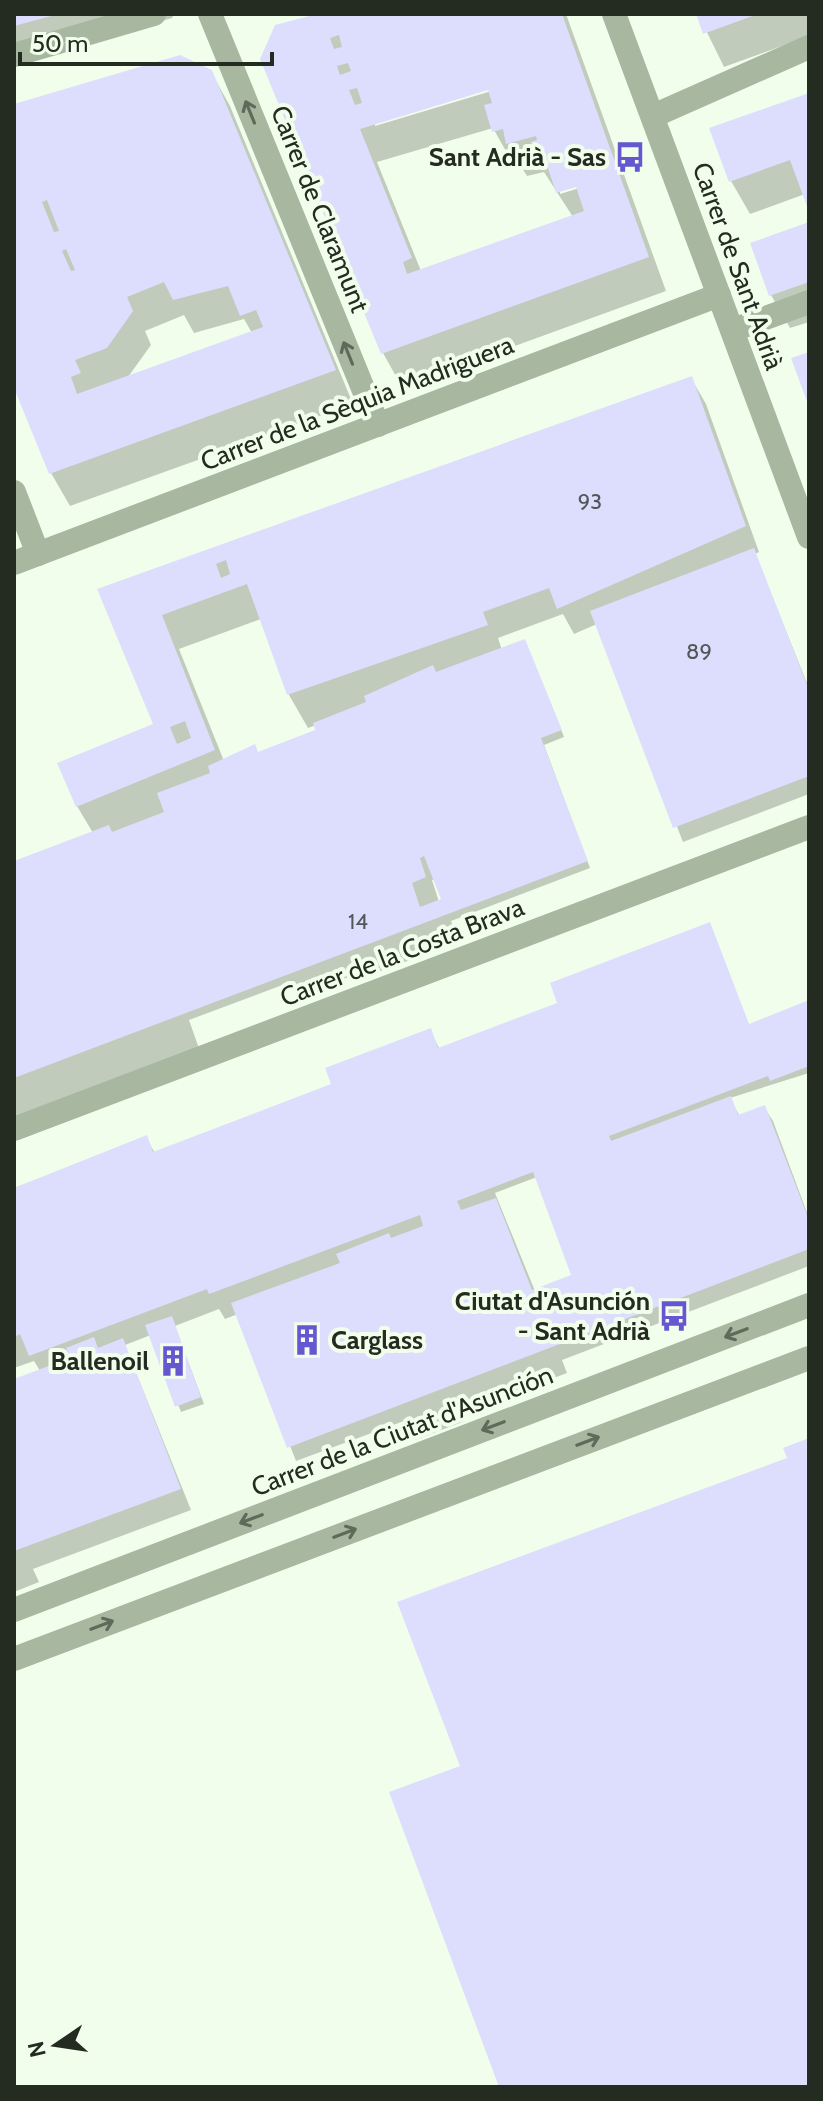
<svg xmlns="http://www.w3.org/2000/svg" width="823" height="2101" font-family="Cabin,sans-serif">
<style>
.shadow{fill:#0003;fill-rule:evenodd}
.building{fill:#dddefe;fill-rule:evenodd}
.lines{fill:none;stroke-linecap:round;stroke-linejoin:round}
.minor{stroke:#a8b8a0;stroke-width:24}
.oneway{stroke:#5f6a5a}
.labels{text-anchor:middle;stroke-width:8;stroke-linejoin:round;paint-order:stroke}
.number-label{font-size:22px;fill:#525858}
.poi-label{font-size:26px;font-weight:bold;fill:#242b20;stroke:#f2feec;text-anchor:end}
.street-label{font-size:26px;fill:#242b20;stroke:#f2feec}
</style>
<rect width="100%" height="100%" fill="#f2feec"/>
<g class="shadow">
<path d="M14 14H174L172 18 14 65Z"/>
<path d="M322 14H566L666 291 402 387 383 353ZM497 86 498 89 375 126V122ZM493 128 513 164 519 163 527 176 544 172 573 217 421 271 377 162ZM585 182 586 186 560 194V190Z"/>
<path d="M698 14H809V36L724 67Z"/>
<path d="M211 72 230 106 353 404 70 506 51 473 14 382V106ZM184 315 194 333 244 319 252 333 128 377 151 345 145 331Z"/>
<path d="M809 95V206L805 194 750 214 731 181Z"/>
<path d="M809 224V322L790 328 771 295Z"/>
<path d="M691 378 706 404 759 552 755 554 809 688V794L683 842 597 624 574 634 563 614 498 638 502 650 528 648 564 737 544 745 590 868 451 921 460 941 357 980 354 975 301 995 293 981 189 1020 201 1054 14 1125V863L93 833 77 806 155 725 100 590ZM261 619 289 695 308 728 316 725 318 731 259 754 224 761 179 649ZM435 879 443 900 439 902 432 880Z"/>
<path d="M809 1003V1073L730 1098 740 1117 764 1107 773 1121 809 1218V1266L562 1360 567 1373 462 1413 465 1421 415 1440 404 1421 296 1461 238 1314 225 1319 219 1309 175 1326 204 1404 181 1412 151 1335 125 1345 191 1510 33 1569 39 1582 14 1592V1381L40 1371 34 1361 14 1368V1188L146 1138 155 1153 330 1087 430 1030 440 1050 749 1026ZM537 1177 573 1276 535 1291 495 1193Z"/>
</g>
<g class="building">
<path d="M14 14H55V15L14 26Z"/>
<path d="M317 14H562L649 257 381 354 260 59 275 25ZM339 35 342 47 334 49 330 38ZM348 63 351 71 340 75 337 66ZM357 88 362 103 355 105 349 90ZM488 90 492 103 484 105 492 132 503 129 506 144 536 136 537 140 531 142 539 166 547 165 556 193 576 187 584 211 407 274 403 262 412 258 360 129Z"/>
<path d="M696 14H758L703 34Z"/>
<path d="M180 55 212 70 336 370 49 474 14 388V104ZM47 200 59 231 54 232 42 202ZM66 249 75 270 71 271 62 251ZM164 282 173 300 228 286 240 316 256 310 263 327 77 394 71 377 81 373 75 360 107 348 133 311 127 297Z"/>
<path d="M809 93V212L790 160 729 182 709 128Z"/>
<path d="M809 222V282L769 296 750 243Z"/>
<path d="M809 352V407L791 358Z"/>
<path d="M692 376 746 526 557 609 549 588 483 612 488 625 287 695 247 584 162 615 215 750 76 807 57 763 153 724 97 589ZM226 560 230 574 221 578 216 564ZM185 721 191 738 177 744 170 727Z"/>
<path d="M754 548 809 690V776L673 828 590 611Z"/>
<path d="M525 639 562 730 541 738 588 861 14 1078V861L109 825 112 832 164 812 157 793 210 773 208 766 255 744 258 752 315 730 313 723 366 702 364 696 433 665 436 672ZM424 856 441 899 420 907 412 883 426 877 420 858Z"/>
<path d="M710 922 749 1024 809 1000V1066L770 1081 768 1076 609 1136 611 1141 731 1096 738 1115 765 1105 809 1220V1249L287 1448 231 1303 340 1263 336 1254 389 1233 391 1238 423 1226 420 1215 209 1294 207 1289 29 1356 20 1334 14 1337V1188L147 1135 153 1152 331 1084 325 1068 431 1028 438 1048 557 1003 550 983ZM533 1172 571 1275 532 1290 496 1198 461 1210 457 1201Z"/>
<path d="M172 1316 201 1397 175 1407 145 1325Z"/>
<path d="M94 1337 98 1348 123 1338 181 1489 14 1551V1379L70 1358 66 1348Z"/>
<path d="M809 1438V2087H499L389 1792 460 1766 397 1602 787 1458 783 1448Z"/>
</g>
<g class="lines">
<g class="minor">
<path d="M210 14 378 425"/>
<path d="M614 14 809 537"/>
<path d="M14 55 154 14"/>
<path d="M653 116 809 47"/>
<path d="M733 330 809 302"/>
<path d="M14 492 38 554"/>
<path d="M14 563 719 295"/>
<path d="M14 1129 809 827"/>
<path d="M14 1610 809 1305"/>
<path d="M14 1659 809 1358"/>
</g>
</g>
<defs><path id="oneway-shaft" d="M-6 0H5M1.5-3L5.5 0L1.5 3" fill="none" stroke-width="1.6" stroke-linecap="round" stroke-linejoin="round" transform="scale(2)"/></defs>
<g class="oneway">
<use href="#oneway-shaft" transform="translate(250 112) rotate(-112)"/>
<use href="#oneway-shaft" transform="translate(348 353) rotate(-112)"/>
<use href="#oneway-shaft" transform="translate(736 1333) rotate(159)"/>
<use href="#oneway-shaft" transform="translate(493 1426) rotate(159)"/>
<use href="#oneway-shaft" transform="translate(588 1441) rotate(-21)"/>
<use href="#oneway-shaft" transform="translate(251 1519) rotate(159)"/>
<use href="#oneway-shaft" transform="translate(345 1533) rotate(-21)"/>
<use href="#oneway-shaft" transform="translate(102 1625) rotate(-21)"/>
</g>
<defs>
<symbol id="bus-bare" viewBox="-9 -9 18 18"><path d="M-5-6H5V4H4V6H2V4H-2V6H-4V4H-5ZM-3.5-4V0h7V-4ZM-3.5 1.2v1.5H-2V1.2ZM2 1.2v1.5H3.5V1.2Z" fill="#6557d0" stroke="#f2feec" stroke-width="2.5" paint-order="stroke"/></symbol>
<symbol id="building-bare" viewBox="-9 -9 18 18"><path d="M-4-6H4V6H1V3H-1V6H-4ZM-2.5-4.3h1.7v1.8h-1.7ZM.8-4.3h1.7v1.8H.8ZM-2.5-1h1.7V.8h-1.7ZM.8-1h1.7V.8H.8Z" fill="#6557d0" stroke="#f2feec" stroke-width="2.5" paint-order="stroke"/></symbol>
</defs>
<g fill-rule="evenodd">
<use href="#bus-bare" x="608" y="135" width="44" height="44"/>
<use href="#bus-bare" x="652" y="1294" width="44" height="44"/>
<use href="#building-bare" x="285" y="1318" width="44" height="44"/>
<use href="#building-bare" x="151" y="1339" width="44" height="44"/>
</g>
<g class="labels">
<g class="number-label">
<text x="590" y="509">93</text>
<text x="699" y="659">89</text>
<text x="358" y="929">14</text>
</g>
<g class="poi-label">
<text x="606" y="166">Sant Adrià - Sas</text>
<text x="650" y="1310">Ciutat d'Asunción<tspan x="650" dy="30">- Sant Adrià</tspan></text>
<text x="331" y="1349" text-anchor="start">Carglass</text>
<text x="149" y="1370">Ballenoil</text>
</g>
<g class="street-label">
<text transform="translate(320 209) rotate(68)" y="9">Carrer de Claramunt</text>
<text transform="translate(738 266) rotate(70)" y="9">Carrer de Sant Adrià</text>
<text transform="translate(357 403) rotate(-21)" y="9">Carrer de la Sèquia Madriguera</text>
<text transform="translate(402 952) rotate(-21)" y="9">Carrer de la Costa Brava</text>
<text transform="translate(402 1431) rotate(-21)" y="9">Carrer de la Ciutat d'Asunción</text>
</g>
</g>
<rect width="823" height="2101" fill="none" stroke="#242b20" stroke-width="32"/>
<g transform="translate(56 2045) rotate(257)" stroke="#f2feec" stroke-width="6" paint-order="stroke">
<path d="M0-6L14 30L0 20L-14 30Z" fill="#242b20"/>
<text y="-12" font-size="22" font-weight="bold" text-anchor="middle" fill="#242b20">N</text>
</g>
<path d="M20 52v12h252v-12" fill="none" stroke="#242b20" stroke-width="4"/>
<text x="32" y="52" font-size="24" fill="#242b20" stroke="#f2feec" stroke-width="6" paint-order="stroke">50 m</text>
</svg>
